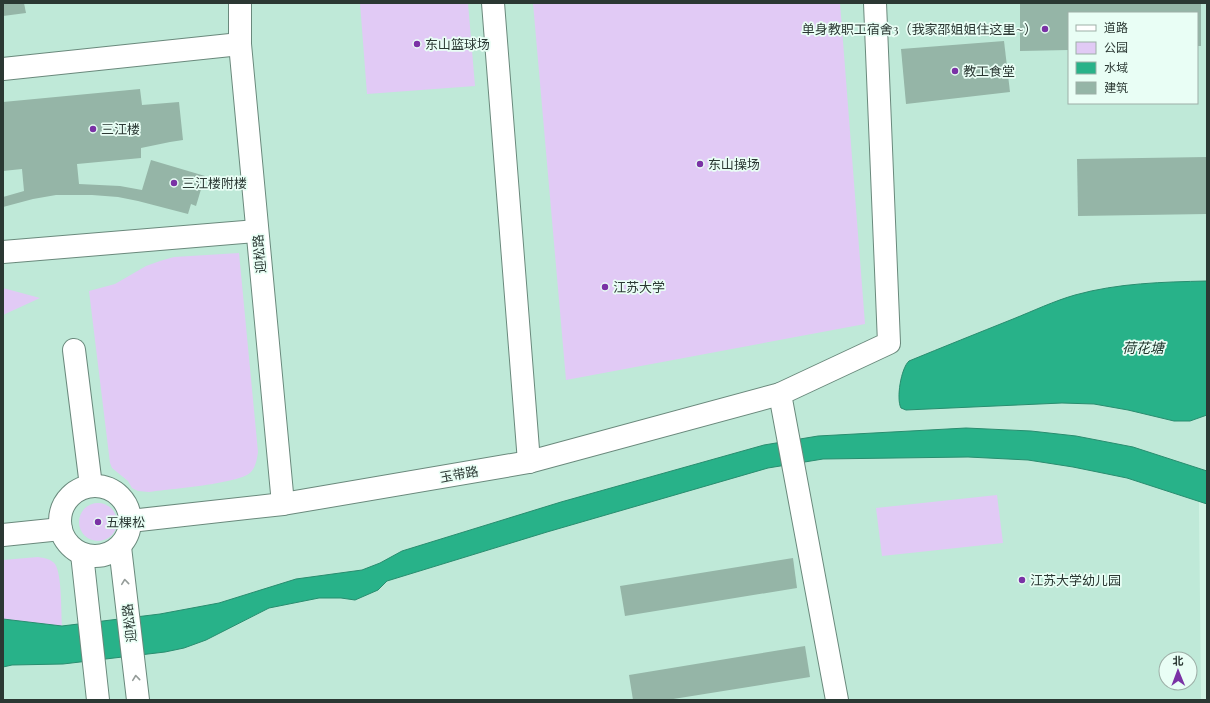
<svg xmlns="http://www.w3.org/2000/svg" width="1210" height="703" font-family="'Playfair Display','Noto Sans SC',serif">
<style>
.built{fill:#bfe9d8;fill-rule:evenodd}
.green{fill:#e1caf5}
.water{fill:#28b289;stroke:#298d6f}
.building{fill:#95b5a7}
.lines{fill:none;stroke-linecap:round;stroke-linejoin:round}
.minor-casing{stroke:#6a897c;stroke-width:24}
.minor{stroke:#fff;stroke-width:22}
.oneway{stroke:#959c99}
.poi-dot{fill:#7a32a5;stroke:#e9fef5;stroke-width:1.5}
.labels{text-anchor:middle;stroke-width:3.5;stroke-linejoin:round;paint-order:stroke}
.poi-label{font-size:13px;fill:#2b3833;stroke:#e9fef5;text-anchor:start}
.street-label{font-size:13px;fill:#2b3833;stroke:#e9fef5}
.water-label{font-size:14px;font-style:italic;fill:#1c3229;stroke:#e9fef5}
</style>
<rect width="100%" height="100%" fill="#d2f4e5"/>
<path class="built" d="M3 3H1207V471L1199 501 1201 700H3ZM1069 13H1197V103H1069ZM1166 659H1190V683H1166Z"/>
<g class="green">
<path d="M360 3H468L475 86 367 94Z"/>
<path d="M533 3H840L865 324 566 380Z"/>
<path d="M239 253 258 452C257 459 256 466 251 472 240 484 168 489 149 492L138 491 132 488 128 481 112 468 110 463 89 291 115 284 146 266 160 261 174 257Z"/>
<path d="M3 288 40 298 3 315Z"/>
<path d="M997 495 1003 543 882 556 876 508Z"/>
<circle cx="98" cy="522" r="19"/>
<path d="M38 557C44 558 51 559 55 564 62 574 61 612 62 626L3 619V560Z"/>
</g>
<g class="water">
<path d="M1207 281V415L1190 421H1174L1128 410 1094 404 1062 403 906 410 901 408C896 399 901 368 909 361 943 347 978 333 1013 319 1033 311 1054 301 1075 295 1118 283 1163 282 1207 281Z"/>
<path d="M966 428 1031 431 1076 436 1133 447 1207 471V504L1127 478 1073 467 1028 460 968 457 823 459 768 468 547 532 387 581 378 590 355 600 341 598H319L269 608 206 640 184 648 165 652 63 664 12 665 3 667V619L62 626 160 614 219 603 296 579 362 570 380 563 402 551 561 502 764 445 818 436Z"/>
</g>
<g class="building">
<path d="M3 3H24L26 13 3 16Z"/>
<path d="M1020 3H1201V46H1197V13H1069V50L1020 51Z"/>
<path d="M1004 41 1010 92 906 104 901 49Z"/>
<path d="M140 89 142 105 179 102 183 140 170 142 141 148V158L77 164 79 184 120 186 142 190 151 160 205 176 196 206 191 204 188 214 138 201 118 197 92 195H56L33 199 3 207V197L24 191 22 169 3 171V102Z"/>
<path d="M1207 157V214L1078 216 1077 159Z"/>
<path d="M793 558 797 588 625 616 620 586Z"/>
<path d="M805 646 810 677 667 700H633L629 675Z"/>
</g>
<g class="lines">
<defs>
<g id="minor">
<path d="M240 3V44L283 504"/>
<path d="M493 3 529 462"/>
<path d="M3 69 240 44"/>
<path d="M3 252 257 231"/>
<path d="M74 350 91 486"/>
<circle cx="95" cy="521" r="35"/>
<path d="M130 521 283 504 529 462 780 394"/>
<path d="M3 535 61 529"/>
<path d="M120 547 138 700"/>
<path d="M82 554 98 700"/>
<path d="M837 700 780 394 889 343 875 3"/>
</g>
</defs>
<use href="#minor" class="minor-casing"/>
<use href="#minor" class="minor"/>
</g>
<defs><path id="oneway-chevron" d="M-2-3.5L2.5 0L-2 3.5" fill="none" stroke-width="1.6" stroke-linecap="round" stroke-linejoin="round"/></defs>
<g class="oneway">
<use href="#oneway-chevron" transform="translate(125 582) rotate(-96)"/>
<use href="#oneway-chevron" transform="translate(136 678) rotate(-96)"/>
</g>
<g class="poi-dot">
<circle cx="1045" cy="29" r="4"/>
<circle cx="417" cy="44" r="4"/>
<circle cx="955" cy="71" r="4"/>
<circle cx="93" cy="129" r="4"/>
<circle cx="700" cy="164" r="4"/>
<circle cx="174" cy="183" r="4"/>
<circle cx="605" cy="287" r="4"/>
<circle cx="98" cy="522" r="4"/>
<circle cx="1022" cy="580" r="4"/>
</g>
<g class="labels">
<g class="poi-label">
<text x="1037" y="34" text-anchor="end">单身教职工宿舍3（我家邵姐姐住这里~）</text>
<text x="425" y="49">东山篮球场</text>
<text x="963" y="76">教工食堂</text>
<text x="101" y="134">三江楼</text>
<text x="708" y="169">东山操场</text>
<text x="182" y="188">三江楼附楼</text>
<text x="613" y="292">江苏大学</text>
<text x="106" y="527">五棵松</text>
<text x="1030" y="585">江苏大学幼儿园</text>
</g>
<g class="street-label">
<text transform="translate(259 254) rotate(-95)" y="5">迎松路</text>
<text transform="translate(459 474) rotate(-10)" y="5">玉带路</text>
<text transform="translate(129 623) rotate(-97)" y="5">迎松路</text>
</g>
<g class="water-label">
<text x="1143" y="353">荷花塘</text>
</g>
</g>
<rect width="1210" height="703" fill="none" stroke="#2b3833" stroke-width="8"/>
<rect x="1068" y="12" width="130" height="92" fill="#e9fef5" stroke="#9dafa7"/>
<rect x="1076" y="25" width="20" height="6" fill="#ffffff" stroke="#9dafa7"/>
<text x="1104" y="32" font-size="12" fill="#2b3833">道路</text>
<rect x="1076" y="42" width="20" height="12" fill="#e1caf5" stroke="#9dafa7"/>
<text x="1104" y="52" font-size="12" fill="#2b3833">公园</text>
<rect x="1076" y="62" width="20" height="12" fill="#28b289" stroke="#9dafa7"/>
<text x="1104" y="72" font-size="12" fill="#2b3833">水域</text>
<rect x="1076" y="82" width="20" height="12" fill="#95b5a7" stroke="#9dafa7"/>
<text x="1104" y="92" font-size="12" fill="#2b3833">建筑</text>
<g transform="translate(1178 671) rotate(359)"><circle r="19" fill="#e9fef5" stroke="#9dafa7"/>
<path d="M0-3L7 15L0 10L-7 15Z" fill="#7a32a5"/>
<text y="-6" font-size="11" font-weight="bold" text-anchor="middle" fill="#2b3833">北</text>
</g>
</svg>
